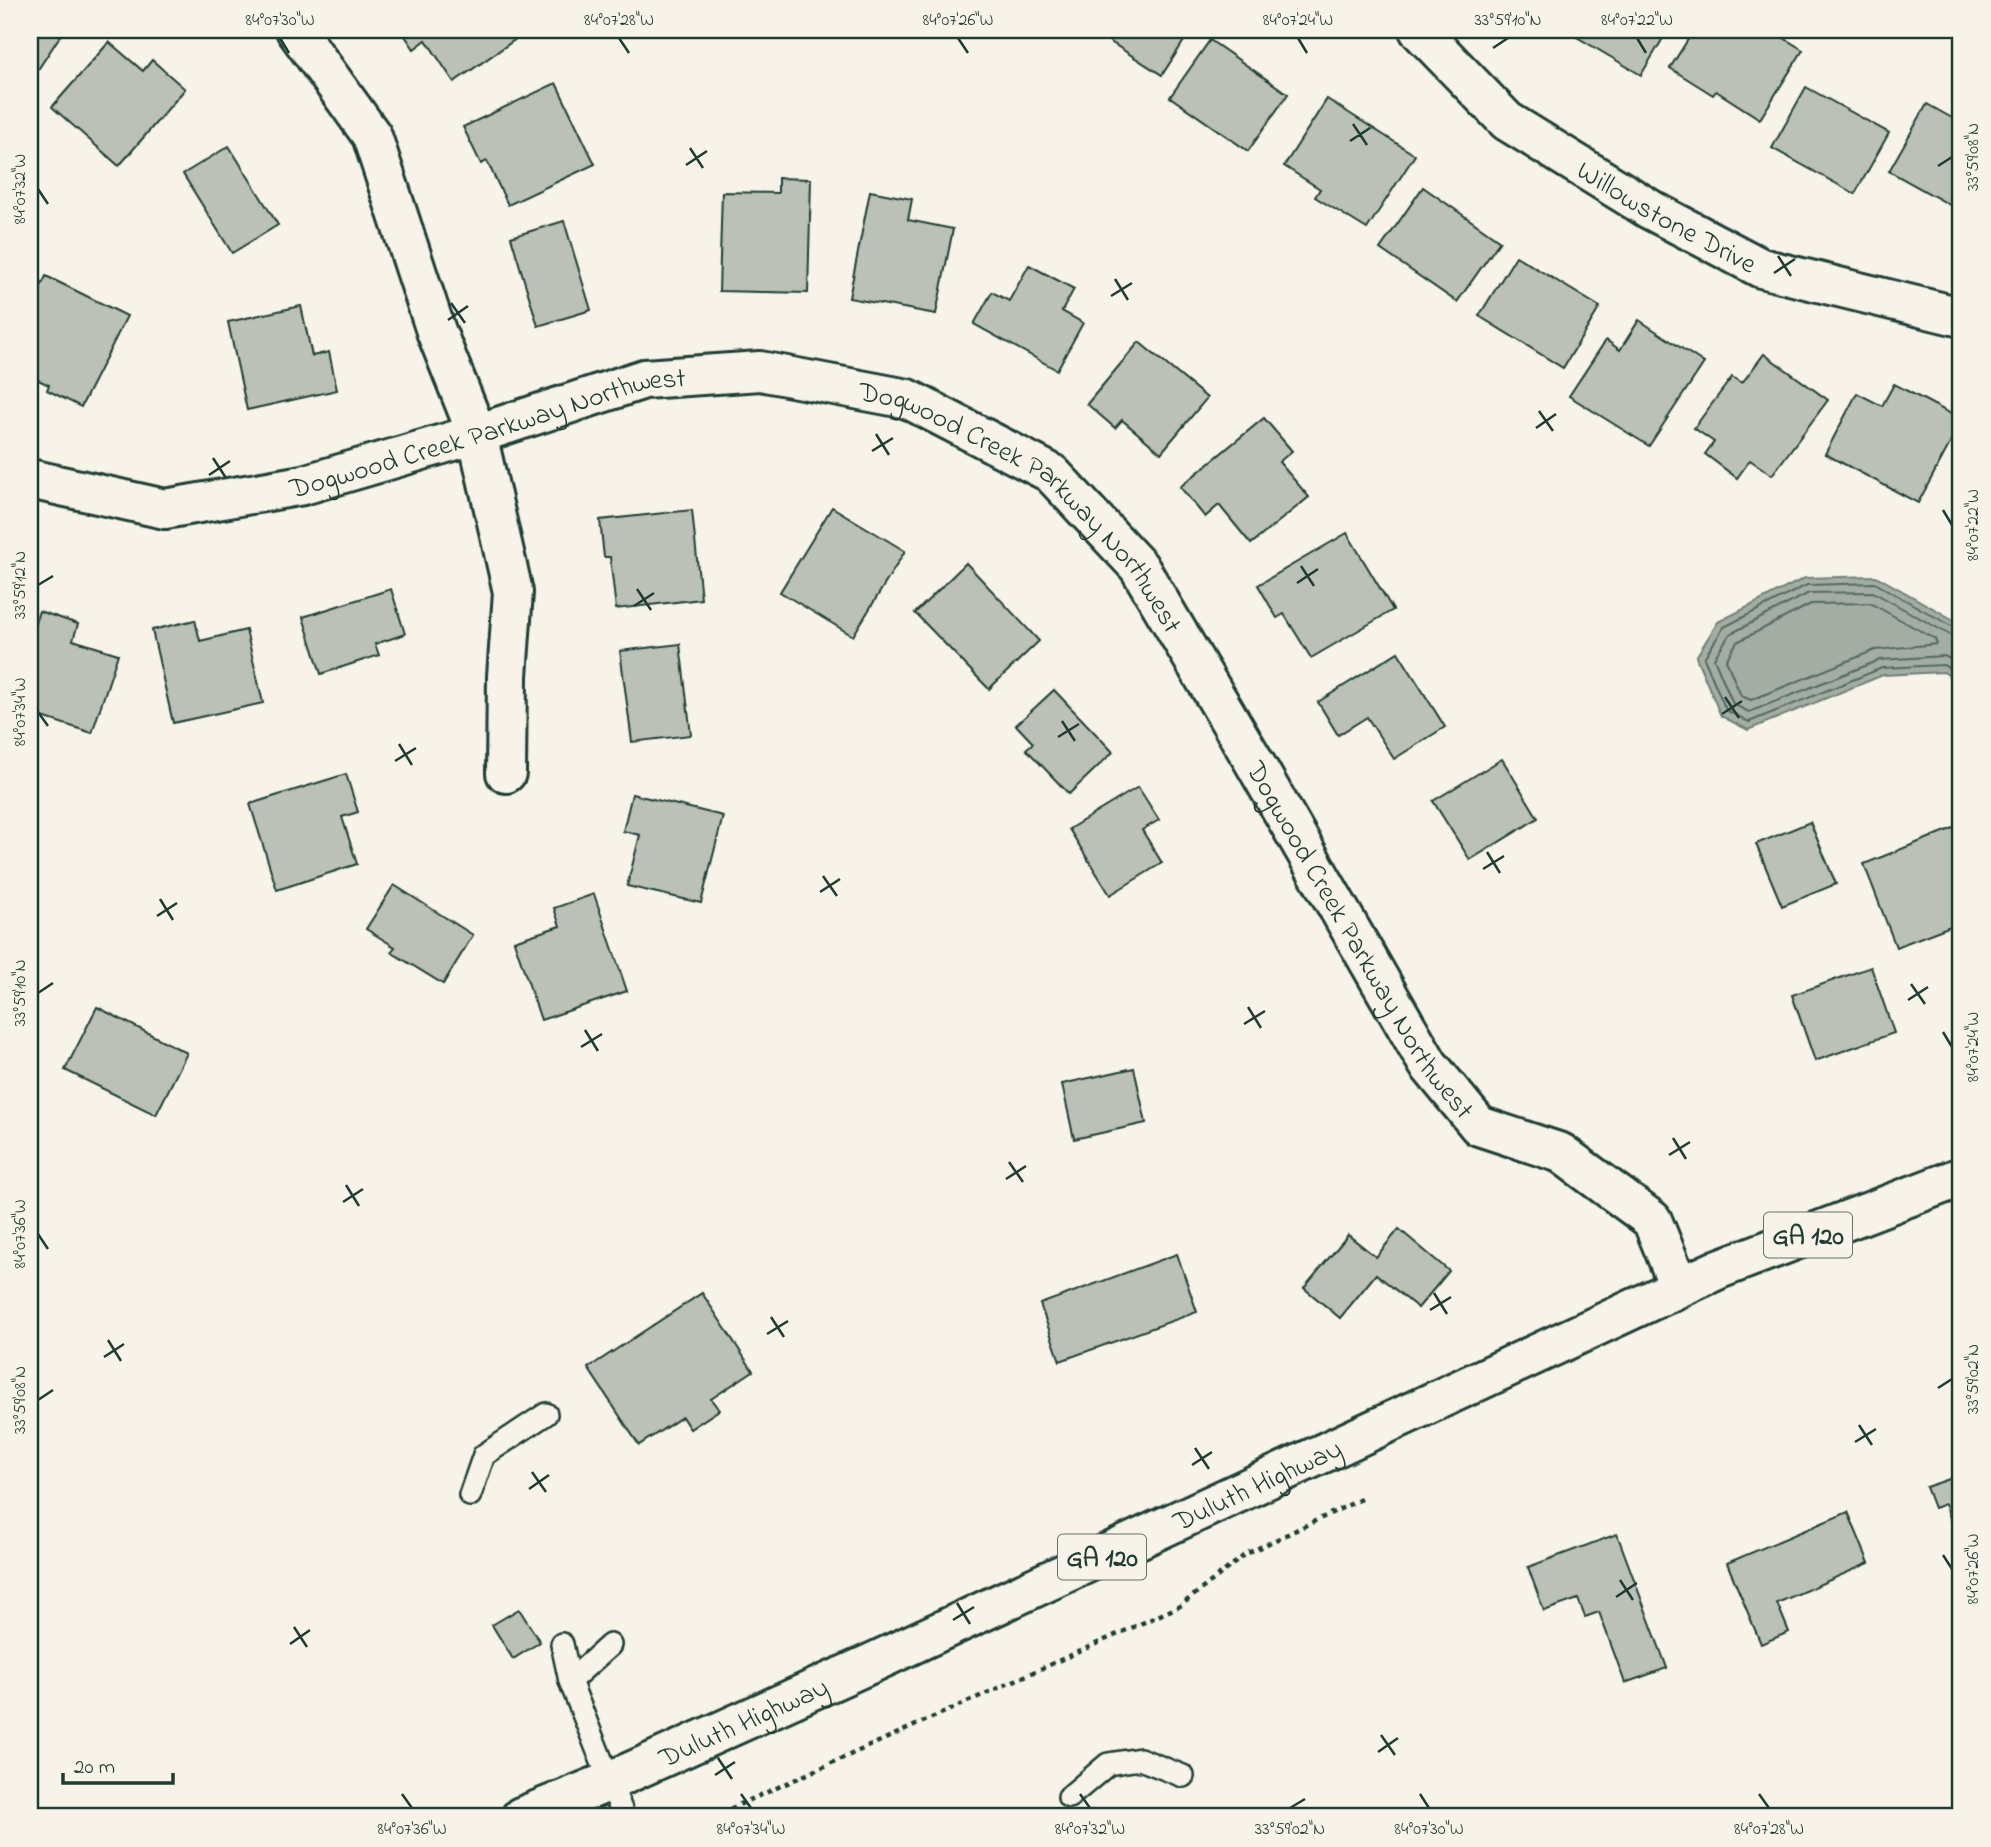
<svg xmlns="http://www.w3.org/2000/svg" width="1991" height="1847" font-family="'Indie Flower',sans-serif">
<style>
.water{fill:#a4ada3;stroke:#6f8077;stroke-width:2}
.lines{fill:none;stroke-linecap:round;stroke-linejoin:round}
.shore{stroke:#546a60;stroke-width:2}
.building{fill:#bbc1b6;stroke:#1f3d34;stroke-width:2}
.lane-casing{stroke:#1f3d34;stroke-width:26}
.street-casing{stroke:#1f3d34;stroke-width:44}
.primary-casing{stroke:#1f3d34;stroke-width:44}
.path{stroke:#1f3d34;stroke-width:4.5;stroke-dasharray:5 5;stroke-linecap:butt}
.lane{stroke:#f7f3e8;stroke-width:21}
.street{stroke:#f7f3e8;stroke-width:38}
.primary{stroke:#f7f3e8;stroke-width:38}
.ticks{fill:none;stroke:#1f3d34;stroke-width:2.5}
.labels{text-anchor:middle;stroke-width:5;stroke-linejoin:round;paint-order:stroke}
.shield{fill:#f7f3e8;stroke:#60746a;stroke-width:2}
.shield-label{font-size:26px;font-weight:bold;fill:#1f3d34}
.street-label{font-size:28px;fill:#1f3d34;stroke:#f7f3e8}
.neatline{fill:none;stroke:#1f3d34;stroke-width:2.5}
.ticks-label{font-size:18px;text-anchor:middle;fill:#1f3d34}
</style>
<rect width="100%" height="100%" fill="#f7f3e8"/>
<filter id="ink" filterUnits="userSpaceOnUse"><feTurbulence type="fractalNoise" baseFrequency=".0143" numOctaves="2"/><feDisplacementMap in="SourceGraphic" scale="14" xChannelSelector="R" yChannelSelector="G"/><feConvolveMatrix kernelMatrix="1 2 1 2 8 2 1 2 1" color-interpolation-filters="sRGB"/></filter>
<g filter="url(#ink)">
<path class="water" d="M1876 576 1961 624V682L1943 672 1883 675 1748 730 1721 716 1696 657 1718 622 1805 578Z"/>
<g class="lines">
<g class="shore">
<path d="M1870 603 1935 639 1937 644 1875 650 1751 700 1741 696 1726 660 1737 642 1811 604Z"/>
<path d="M1961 629 1955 628 1875 583 1807 585 1724 627 1704 658 1726 710 1749 722 1882 668 1943 665 1961 674"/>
<path d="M1961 638 1952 636 1873 592 1809 593 1730 634 1714 658 1733 704 1749 712 1880 660 1944 656 1961 664"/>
</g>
</g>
<g class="building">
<path d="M30 30H64L37 71 30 66Z"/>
<path d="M401 30H524L526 32 454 82 426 40 414 49Z"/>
<path d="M1092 30H1191L1162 75Z"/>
<path d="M1565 30H1668L1641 75Z"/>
<path d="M1694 30H1771L1803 50 1760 119 1716 91 1713 95 1670 68Z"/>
<path d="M1210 40 1288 94 1248 151 1170 97Z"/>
<path d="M109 42 143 71 152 60 185 89 119 166 52 107Z"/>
<path d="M556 83 595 164 508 205 487 161 481 164 463 127Z"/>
<path d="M1806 87 1889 133 1855 194 1772 148Z"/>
<path d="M1327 99 1415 155 1367 229 1315 197 1320 189 1284 166Z"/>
<path d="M1927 104 1961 123V211L1889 171Z"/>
<path d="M229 146 278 225 232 253 183 174Z"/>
<path d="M778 178 811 179 808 293 719 291 722 192 778 193Z"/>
<path d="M1423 187 1500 241 1457 302 1380 249Z"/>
<path d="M870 191 912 199 908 220 953 229 936 314 849 298Z"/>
<path d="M564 221 591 310 538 326 511 237Z"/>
<path d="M1516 256 1600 307 1563 368 1479 316Z"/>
<path d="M1029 265 1074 289 1062 311 1083 323 1057 370 974 324 992 292 1009 301Z"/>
<path d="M46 276 127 316 81 407 47 390 49 385 30 376V309Z"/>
<path d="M301 306 312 356 329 352 337 390 247 410 228 322Z"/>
<path d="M1639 320 1704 363 1649 446 1569 396 1606 340 1620 350Z"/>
<path d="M1139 342 1207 398 1161 453 1122 420 1115 428 1087 404Z"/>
<path d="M1764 354 1828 400 1772 475 1750 460 1737 478 1705 454 1714 442 1694 428 1732 377 1742 383Z"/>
<path d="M1894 384 1961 419V423L1918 503 1825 454 1857 393 1882 406Z"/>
<path d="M1264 418 1292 451 1279 462 1309 497 1251 544 1219 505 1205 517 1180 487Z"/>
<path d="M832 507 905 551 853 636 780 592Z"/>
<path d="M692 510 701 599 616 609 610 557H604L600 520Z"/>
<path d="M1347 533 1393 610 1311 658 1284 614 1277 618 1258 585Z"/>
<path d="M966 563 1039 641 989 689 915 613Z"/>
<path d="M391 589 405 634 375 644 379 655 321 674 303 617Z"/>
<path d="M39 611 78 624 73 640 118 654 92 733 30 713V639Z"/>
<path d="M195 620 200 641 246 630 263 703 173 723 152 630Z"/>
<path d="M680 644 691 735 632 742 620 651Z"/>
<path d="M1398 652 1445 727 1394 759 1367 717 1338 735 1318 702Z"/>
<path d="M1054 690 1113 752 1069 794 1026 749 1033 743 1016 725Z"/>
<path d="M1502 759 1538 818 1470 860 1433 801Z"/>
<path d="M346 774 358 812 342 817 357 864 277 890 250 804Z"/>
<path d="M1138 787 1159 820 1142 830 1162 863 1110 895 1069 829Z"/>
<path d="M632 794 723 816 701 903 627 886 640 835 623 831Z"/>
<path d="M1810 822 1836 884 1782 906 1756 844Z"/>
<path d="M1961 825V922L1896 947 1864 864Z"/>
<path d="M394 885 473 935 443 984 391 952 395 947 366 929Z"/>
<path d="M594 894 627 991 541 1020 514 941 560 926 554 908Z"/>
<path d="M1871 967 1894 1033 1815 1061 1792 995Z"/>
<path d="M97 1007 187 1053 156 1115 65 1070Z"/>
<path d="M1134 1068 1146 1123 1074 1139 1062 1084Z"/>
<path d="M1399 1229 1449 1271 1418 1308 1376 1274 1340 1318 1304 1288 1348 1235 1376 1257Z"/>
<path d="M1177 1254 1197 1312 1060 1361 1040 1304Z"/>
<path d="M702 1293 753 1371 711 1399 719 1410 690 1429 682 1417 639 1445 588 1368Z"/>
<path d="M1961 1475V1548L1945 1504 1934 1508 1926 1487Z"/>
<path d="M1848 1512 1869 1563 1777 1603 1789 1632 1761 1644 1727 1563Z"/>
<path d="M1617 1534 1667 1668 1625 1683 1599 1612 1585 1617 1578 1599 1544 1611 1528 1567Z"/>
<path d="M519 1609 540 1642 513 1659 492 1625Z"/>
</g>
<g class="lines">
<defs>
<g id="lane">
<path d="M470 1495 484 1455 546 1414"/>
<path d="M562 1644 570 1681 624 1817"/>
<path d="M570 1681 610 1645"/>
<path d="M1069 1797 1108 1764 1140 1759 1183 1776"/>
</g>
<g id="street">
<path d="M296 30 372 136 436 331 477 434 513 592 507 676 506 773"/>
<path id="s1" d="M1419 30 1507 121 1651 210 1761 268 1961 317"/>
<path id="s2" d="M30 479 165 509 303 485 477 434 644 379 760 371 908 399 1051 473 1139 567 1253 760 1428 1064 1479 1126 1561 1153 1652 1220 1679 1286"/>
</g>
<g id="primary">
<path id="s3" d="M521 1817 608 1782 872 1663 1719 1269 1961 1177"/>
</g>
</defs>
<use href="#lane" class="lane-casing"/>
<use href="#street" class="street-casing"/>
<use href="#primary" class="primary-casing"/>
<path class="path" d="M712 1817 1180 1606 1246 1554 1361 1499"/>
<use href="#lane" class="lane"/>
<use href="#street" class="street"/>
<use href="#primary" class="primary"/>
</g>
</g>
<path class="ticks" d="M280 38 289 53M619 38 629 53M958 38 968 53M1298 38 1307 53M1637 38 1646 53M1493 48 1508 38M1353 124 1367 145M1350 141 1370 128M690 148 703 168M686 165 707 151M1938 166 1952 157M38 189 48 204M1778 256 1791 276M1774 273 1795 259M1115 279 1128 300M1111 296 1132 283M451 303 465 323M448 320 468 306M1539 411 1553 431M1536 428 1556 414M876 434 889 455M872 451 893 438M213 458 226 478M209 475 230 461M1943 510 1952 525M1301 566 1314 586M1297 583 1318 569M38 585 53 576M637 589 651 610M634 606 654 593M1725 697 1739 718M38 712 48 726M1722 714 1742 701M1062 721 1075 741M1058 737 1079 724M399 744 412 765M395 761 416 748M1487 852 1500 873M1483 869 1504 856M823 876 837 896M820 892 840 879M160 899 173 920M157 916 177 903M1911 984 1925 1004M38 993 53 983M1908 1000 1928 987M1248 1007 1261 1028M1244 1024 1265 1011M585 1030 598 1051M1943 1032 1952 1047M581 1047 602 1034M1673 1138 1686 1159M1669 1155 1690 1142M1009 1162 1023 1182M1006 1179 1026 1166M346 1185 359 1206M343 1202 363 1189M38 1234 48 1249M1434 1293 1447 1314M1430 1310 1451 1297M771 1317 784 1337M767 1334 788 1321M108 1340 121 1361M104 1357 124 1344M1938 1388 1952 1379M38 1400 53 1390M1859 1425 1872 1445M1855 1442 1876 1429M1195 1448 1209 1469M1192 1465 1212 1452M532 1472 546 1492M529 1489 549 1475M1943 1555 1952 1569M1620 1580 1633 1600M1616 1597 1637 1583M957 1603 970 1624M953 1620 974 1607M294 1627 307 1647M290 1644 310 1630M1381 1735 1395 1755M1378 1752 1398 1738M718 1758 732 1779M715 1775 735 1762M402 1794 412 1808M741 1794 751 1808M1080 1794 1090 1808M1420 1794 1429 1808M1759 1794 1769 1808M1290 1808 1305 1799"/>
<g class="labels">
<g class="shield">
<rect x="1764" y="1212.5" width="88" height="45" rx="5"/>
<rect x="1058" y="1534.5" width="88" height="45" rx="5"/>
</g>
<g class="shield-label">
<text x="1808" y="1244">GA 120</text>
<text x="1102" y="1566">GA 120</text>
</g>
<g class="street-label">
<text dy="10" stroke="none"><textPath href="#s1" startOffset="313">Willowstone Drive</textPath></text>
<text dy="10" stroke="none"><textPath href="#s2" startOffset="471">Dogwood Creek Parkway Northwest</textPath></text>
<text dy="10" stroke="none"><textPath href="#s2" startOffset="1059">Dogwood Creek Parkway Northwest</textPath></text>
<text dy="10" stroke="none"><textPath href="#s2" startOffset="1626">Dogwood Creek Parkway Northwest</textPath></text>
<text dy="10" stroke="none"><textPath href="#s3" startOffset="808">Duluth Highway</textPath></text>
<text dy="10" stroke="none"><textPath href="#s3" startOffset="242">Duluth Highway</textPath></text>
</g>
</g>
<rect width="1991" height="1847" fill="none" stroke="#f7f3e8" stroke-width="77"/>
<path d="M63 1773v10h110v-10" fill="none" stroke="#1f3d34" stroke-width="3.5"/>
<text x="74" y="1773" font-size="21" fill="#1f3d34" stroke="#f7f3e8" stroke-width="5" paint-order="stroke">20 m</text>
<rect x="38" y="38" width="1914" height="1770" class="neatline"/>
<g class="ticks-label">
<text x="280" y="25">84°07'30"W</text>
<text x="619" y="25">84°07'28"W</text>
<text x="958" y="25">84°07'26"W</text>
<text x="1298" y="25">84°07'24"W</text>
<text x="1508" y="25">33°59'10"N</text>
<text x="1637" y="25">84°07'22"W</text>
<text transform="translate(1972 157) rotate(-90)" y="6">33°59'08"N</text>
<text transform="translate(19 189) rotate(-90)" y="6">84°07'32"W</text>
<text transform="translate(1972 525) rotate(-90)" y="6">84°07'22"W</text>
<text transform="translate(19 585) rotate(-90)" y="6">33°59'12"N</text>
<text transform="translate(19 712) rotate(-90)" y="6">84°07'34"W</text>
<text transform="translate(19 993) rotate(-90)" y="6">33°59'10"N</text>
<text transform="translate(1972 1047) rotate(-90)" y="6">84°07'24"W</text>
<text transform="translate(19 1234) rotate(-90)" y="6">84°07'36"W</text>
<text transform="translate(1972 1379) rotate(-90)" y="6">33°59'02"N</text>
<text transform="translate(19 1400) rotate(-90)" y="6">33°59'08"N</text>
<text transform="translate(1972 1569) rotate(-90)" y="6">84°07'26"W</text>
<text x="412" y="1834">84°07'36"W</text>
<text x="751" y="1834">84°07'34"W</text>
<text x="1090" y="1834">84°07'32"W</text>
<text x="1290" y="1834">33°59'02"N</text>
<text x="1429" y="1834">84°07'30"W</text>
<text x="1769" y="1834">84°07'28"W</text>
</g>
</svg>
